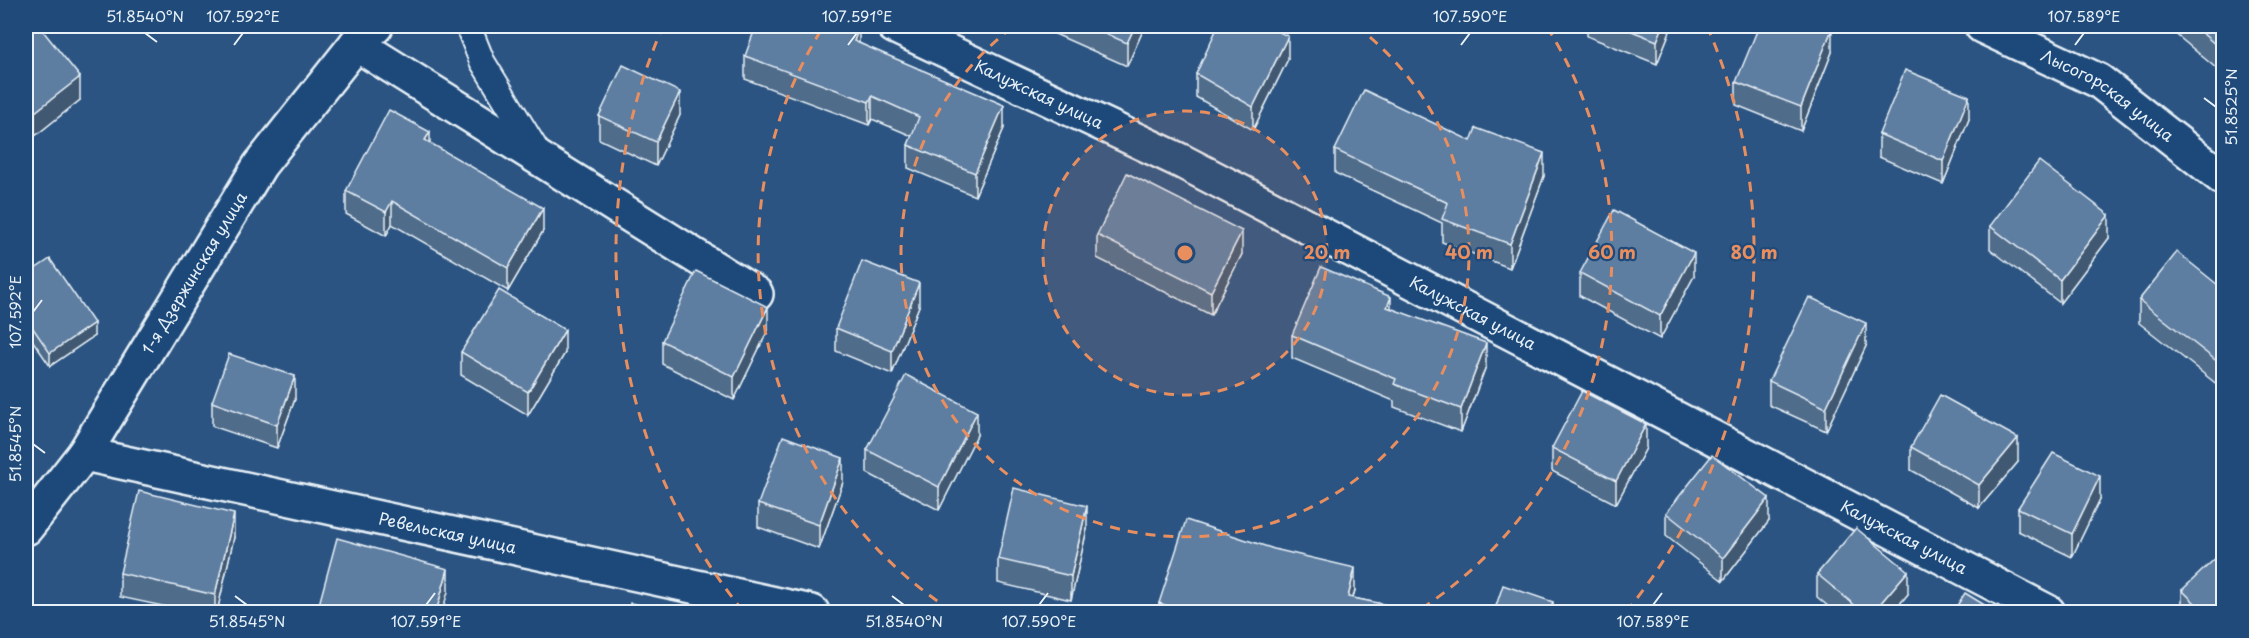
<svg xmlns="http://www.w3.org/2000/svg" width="2249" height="638" font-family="'Playpen Sans',sans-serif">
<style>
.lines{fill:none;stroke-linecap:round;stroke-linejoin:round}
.lane-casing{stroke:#e8f1f8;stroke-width:28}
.street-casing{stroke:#e8f1f8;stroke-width:38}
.secondary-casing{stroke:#e8f1f8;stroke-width:38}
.lane{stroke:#1f4a7a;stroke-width:24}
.street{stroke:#1f4a7a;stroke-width:33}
.secondary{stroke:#1f4a7a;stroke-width:33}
.wall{fill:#506c8a;stroke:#e8f1f8;stroke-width:1.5}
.shaded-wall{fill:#415871;stroke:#e8f1f8;stroke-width:1.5}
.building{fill:#5d7da1;stroke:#e8f1f8;stroke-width:1.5}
.ticks{fill:none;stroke:#e8f1f8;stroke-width:2}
.ring{fill:none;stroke:#e88e5f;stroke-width:3;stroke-dasharray:10 8}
.labels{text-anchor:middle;stroke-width:4.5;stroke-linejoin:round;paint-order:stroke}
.street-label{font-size:16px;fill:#e8f1f8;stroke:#1f4a7a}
.centre{fill:#e88e5f;stroke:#1f4a7a;stroke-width:3}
.ring-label{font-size:18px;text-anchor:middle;font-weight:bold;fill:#e88e5f;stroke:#1f4a7a;stroke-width:4.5;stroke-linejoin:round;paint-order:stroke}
.neatline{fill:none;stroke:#e8f1f8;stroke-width:2}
.ticks-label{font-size:15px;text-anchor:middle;fill:#e8f1f8}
</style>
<rect width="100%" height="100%" fill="#2b5482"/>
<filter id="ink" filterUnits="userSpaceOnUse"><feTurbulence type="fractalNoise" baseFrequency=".0167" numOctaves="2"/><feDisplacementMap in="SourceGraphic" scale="12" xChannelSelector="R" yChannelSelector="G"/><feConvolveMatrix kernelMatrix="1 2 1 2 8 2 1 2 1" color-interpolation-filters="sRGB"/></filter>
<g filter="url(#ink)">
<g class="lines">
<defs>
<path id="lane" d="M468 26 482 61 540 156"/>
<g id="street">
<path id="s1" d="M894 26 1183 162 2048 612"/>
<path d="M356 44 756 294"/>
<path id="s2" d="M84 454 812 612"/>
</g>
<g id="secondary">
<path id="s3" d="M1982 26 2099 81 2224 179"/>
<path id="s4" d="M26 528 84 454 260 165 356 44 376 26"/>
</g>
</defs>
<use href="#lane" class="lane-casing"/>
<use href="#street" class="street-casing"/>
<use href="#secondary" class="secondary-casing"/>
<use href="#lane" class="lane"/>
<use href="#street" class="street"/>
<use href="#secondary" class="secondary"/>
</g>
<g class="wall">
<path d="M26 26 80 100 35 136 26 123Z"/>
<path d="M1037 26H1145L1127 66Z"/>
<path d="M1587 26H1672L1657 64 1587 36Z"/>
<path d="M2166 26H2223V74Z"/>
<path d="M859 43 1004 128 975 196 908 168V145L912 136 872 119 869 125 745 79V56Z"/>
<path d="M1832 52 1801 131 1736 105V82Z"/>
<path d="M1288 59 1253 130 1196 97V74Z"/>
<path d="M680 115 656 166 599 139V116Z"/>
<path d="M1969 119 1943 184 1879 157V134Z"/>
<path d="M430 143 543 231 508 291 392 224 386 236 346 214V191Z"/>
<path d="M1335 150 1544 176 1510 268 1442 242V223L1335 173Z"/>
<path d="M1990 226 2109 238 2060 303 1990 249Z"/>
<path d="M1097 235 1242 254 1211 315 1097 258Z"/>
<path d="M1580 273 1694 276 1660 339 1580 296Z"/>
<path d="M26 275 94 336 50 366 26 331Z"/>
<path d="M2223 289V389L2139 323V300Z"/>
<path d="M919 306 892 374 836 351V328Z"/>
<path d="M1391 308 1486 366 1461 432 1394 407V401L1292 358V335Z"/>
<path d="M768 330 734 400 662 364V341Z"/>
<path d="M1866 346 1826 431 1769 405V381Z"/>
<path d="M461 352 565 353 528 415 461 375Z"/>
<path d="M295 399 277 448 212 426V402Z"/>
<path d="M977 435 939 510 867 473V450Z"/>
<path d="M1911 447 2018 462 1979 508 1911 470Z"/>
<path d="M1552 448H1646L1616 504 1552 471Z"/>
<path d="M843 482 819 549 758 527V504Z"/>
<path d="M2100 499 2072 557 2018 531V508Z"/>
<path d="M1666 513 1769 521 1723 581 1666 536Z"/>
<path d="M1087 529 1071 600 998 583V559Z"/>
<path d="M234 537 217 612H191L120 597V573Z"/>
<path d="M1817 574 1908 594 1893 612H1835L1817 597Z"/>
<path d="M1355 590 1353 598 1421 612H1159V603Z"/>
<path d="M2182 590 2223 612H2182Z"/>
</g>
<g class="shaded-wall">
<path d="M1135 26H1145L1127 66V43Z"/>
<path d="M1663 26H1672L1657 64V41Z"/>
<path d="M859 27V50L854 41Z"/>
<path d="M1832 29V52L1801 131V107Z"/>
<path d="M1288 36V59L1253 130V107Z"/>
<path d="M80 77V100L35 136V112Z"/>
<path d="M680 92V115L656 166V142Z"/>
<path d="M872 96V119L869 125V102Z"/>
<path d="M1969 96V119L1943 184V161Z"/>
<path d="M1004 105V128L975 196V173Z"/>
<path d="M430 132V155L425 140Z"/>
<path d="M1544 153V176L1510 268V244Z"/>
<path d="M392 201V224L386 236V212Z"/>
<path d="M543 208V231L508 291V268Z"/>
<path d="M2109 215V238L2060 303V280Z"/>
<path d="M1242 231V254L1211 315V292Z"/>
<path d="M1694 253V276L1660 339V316Z"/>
<path d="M919 283V306L892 374V351Z"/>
<path d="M1391 297V320L1387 307Z"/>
<path d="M768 307V330L734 400V377Z"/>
<path d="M94 323V336L50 366V353Z"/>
<path d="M1866 323V346L1826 431V408Z"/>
<path d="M565 330V353L528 415V392Z"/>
<path d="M1486 343V366L1461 432V409Z"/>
<path d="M295 376V399L277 448V425Z"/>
<path d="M977 412V435L939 510V487Z"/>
<path d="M1646 424V448L1616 504V481Z"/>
<path d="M2018 438V462L1979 508V485Z"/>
<path d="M843 458V482L819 549V525Z"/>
<path d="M2100 476V499L2072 557V534Z"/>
<path d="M1769 498V521L1723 581V558Z"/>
<path d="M1087 506V529L1071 600V576Z"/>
<path d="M234 514V537L217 612H215V595Z"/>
<path d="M1355 568V590L1349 612 1348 597Z"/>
<path d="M448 569V592L442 612H436Z"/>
<path d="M1908 571V594L1893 612H1873Z"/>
<path d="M1553 602V612H1548Z"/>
</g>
<g class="building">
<path d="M26 26H39L80 77 35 112 26 100Z"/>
<path d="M756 26H855L859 27 854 41 1004 105 975 173 908 145 919 117 872 96 869 102 745 56Z"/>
<path d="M1088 26H1135L1127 43Z"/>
<path d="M1218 26H1266L1288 36 1253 107 1196 74Z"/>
<path d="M1619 26H1663L1657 41Z"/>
<path d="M1759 26H1824L1832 29 1801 107 1736 82Z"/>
<path d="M2194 26H2223V51Z"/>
<path d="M623 65 680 92 656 142 599 116Z"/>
<path d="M1905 70 1969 96 1943 161 1879 134Z"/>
<path d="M1364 90 1471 141 1476 128 1544 153 1510 244 1442 219 1448 203 1335 150Z"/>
<path d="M389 110 430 132 425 140 543 208 508 268 392 201 386 212 346 191Z"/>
<path d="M2039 161 2109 215 2060 280 1990 226Z"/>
<path d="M1127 173 1242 231 1211 292 1097 235Z"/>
<path d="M1614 210 1694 253 1660 316 1580 273Z"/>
<path d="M2177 252 2223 289V366L2139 300Z"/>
<path d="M50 259 94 323 50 353 26 318V275Z"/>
<path d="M862 261 919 283 892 351 836 328Z"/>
<path d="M1321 267 1391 297 1387 307 1486 343 1461 409 1394 384 1396 379 1292 335Z"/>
<path d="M696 271 768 307 734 377 662 341Z"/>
<path d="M499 290 565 330 528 392 461 352Z"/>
<path d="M1809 297 1866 323 1826 408 1769 381Z"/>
<path d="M229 354 295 376 277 425 212 402Z"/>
<path d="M906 375 977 412 939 487 867 450Z"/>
<path d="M1582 391 1646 424 1616 481 1552 448Z"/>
<path d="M1940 395 2018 438 1979 485 1911 447Z"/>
<path d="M783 436 843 458 819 525 758 504Z"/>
<path d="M2053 453 2100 476 2072 534 2018 508Z"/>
<path d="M1712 455 1769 498 1723 558 1666 513Z"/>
<path d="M1014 488 1087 506 1071 576 998 559Z"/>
<path d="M139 491 234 514 215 595 120 573Z"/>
<path d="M1186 520 1274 549 1355 568 1348 597 1421 612H1241L1232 610 1231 612H1186L1159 603Z"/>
<path d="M1856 528 1908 571 1873 612H1863L1817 574Z"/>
<path d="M337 538 448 569 436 612H317Z"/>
<path d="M2222 552 2223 554V612H2204L2182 590Z"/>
<path d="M1503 585 1553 602 1548 612H1494Z"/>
<path d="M1965 593 1996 612H1953Z"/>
<path d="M630 603 680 612H628Z"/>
</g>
</g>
<path class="ticks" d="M145 33 157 42M234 45 243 33M848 45 857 33M1461 45 1470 33M2075 45 2084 33M2204 98 2216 107M33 312 42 300M33 444 45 453M235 596 247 605M892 596 904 605M426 605 435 593M1039 605 1048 593M1653 605 1662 593"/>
<circle cx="1185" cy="253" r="142" fill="#e88e5f" fill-opacity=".12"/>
<g class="ring">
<circle cx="1185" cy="253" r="142"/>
<path d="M1356 26A284 284 0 1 1 1014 26"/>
<path d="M952 611A427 427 0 0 1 823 27M1547 27A427 427 0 0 1 1418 611"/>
<path d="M743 611A569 569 0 0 1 663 26M1707 26A569 569 0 0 1 1627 611"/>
</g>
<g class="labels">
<g class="street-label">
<text dy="6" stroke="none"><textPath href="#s1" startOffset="160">Калужская улица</textPath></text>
<text dy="6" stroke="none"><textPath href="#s3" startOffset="144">Лысогорская улица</textPath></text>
<text dy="6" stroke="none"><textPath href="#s4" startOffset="306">1-я Дзержинская улица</textPath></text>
<text dy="6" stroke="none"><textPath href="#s1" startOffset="646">Калужская улица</textPath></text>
<text dy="6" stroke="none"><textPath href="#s2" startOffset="372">Ревельская улица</textPath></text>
<text dy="6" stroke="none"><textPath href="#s1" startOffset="1132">Калужская улица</textPath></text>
</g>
</g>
<circle cx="1185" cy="253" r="9" class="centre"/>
<g class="ring-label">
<text x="1327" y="259">20 m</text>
<text x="1469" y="259">40 m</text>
<text x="1612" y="259">60 m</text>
<text x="1754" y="259">80 m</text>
</g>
<rect width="2249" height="638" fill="none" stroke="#1f4a7a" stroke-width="66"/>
<rect x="33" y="33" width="2183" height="572" class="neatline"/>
<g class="ticks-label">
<text x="145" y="22">51.8540°N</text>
<text x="243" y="22">107.592°E</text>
<text x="857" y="22">107.591°E</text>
<text x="1470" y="22">107.590°E</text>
<text x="2084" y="22">107.589°E</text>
<text transform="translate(2232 107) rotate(-90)" y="5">51.8525°N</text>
<text transform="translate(16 312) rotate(-90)" y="5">107.592°E</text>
<text transform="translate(16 444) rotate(-90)" y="5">51.8545°N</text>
<text x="247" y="627">51.8545°N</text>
<text x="426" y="627">107.591°E</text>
<text x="904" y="627">51.8540°N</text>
<text x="1039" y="627">107.590°E</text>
<text x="1653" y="627">107.589°E</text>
</g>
</svg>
